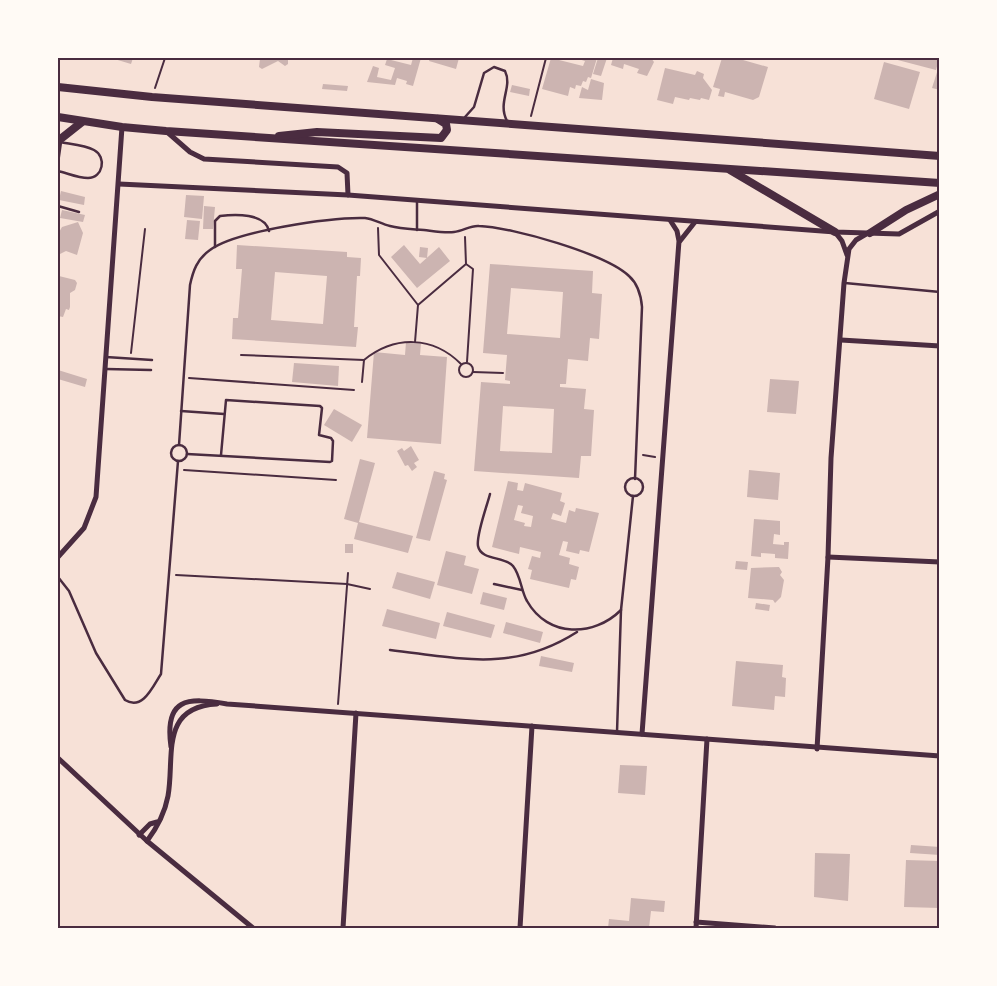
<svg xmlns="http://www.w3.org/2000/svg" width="997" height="986" font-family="'Fira Sans',sans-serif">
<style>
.building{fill:#ccb4b1;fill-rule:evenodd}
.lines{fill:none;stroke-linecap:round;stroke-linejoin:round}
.path{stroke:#4a2c40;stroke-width:2}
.service{stroke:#4a2c40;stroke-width:2.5}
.minor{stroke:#4a2c40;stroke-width:5}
.primary{stroke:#4a2c40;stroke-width:8}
.neatline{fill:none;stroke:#4a2c40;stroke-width:2}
</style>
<rect width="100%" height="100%" fill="#f7e1d7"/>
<g class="building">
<path d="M111 58H133L131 64Z"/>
<path d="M257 58H288V64L285 66 278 61 262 69 259 67 260 59Z"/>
<path d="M413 58H421L413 86 406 84 407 81 397 78 395 85 367 82 373 66 379 68 377 77 391 80 395 68 385 65 387 59 411 65Z"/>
<path d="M430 58H459L456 69 429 61Z"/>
<path d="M551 58 583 66 585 61 575 58H597L591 78 588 77 586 82 583 81 581 86 576 85 575 89 570 87 568 96 542 89Z"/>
<path d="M598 58H607L601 76 593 74Z"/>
<path d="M613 58H651L654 62 647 76 637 73 639 69 624 64 623 69 611 65Z"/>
<path d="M722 58H736L768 67 759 97 753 100 725 92 724 97 718 96 720 89 713 87Z"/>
<path d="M890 58H932L939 59 936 70Z"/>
<path d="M884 62 920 72 909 109 874 99Z"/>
<path d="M939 66H940V90L932 88Z"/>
<path d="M665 68 695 75 697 71 704 74 703 78 712 90 709 100 701 98 700 100 690 98 689 100 675 97 673 104 657 100Z"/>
<path d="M591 79 604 83 602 100 579 98 582 87 588 90Z"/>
<path d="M323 84 348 86 347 91 322 89Z"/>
<path d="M512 85 530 89 529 96 510 92Z"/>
<path d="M61 191 85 197 84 205 59 200Z"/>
<path d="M186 195 204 196 202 219 184 217Z"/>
<path d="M204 206 215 207 213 229H203Z"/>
<path d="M62 210 85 215 83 222 60 218Z"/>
<path d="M187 220 200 221 198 240 185 239Z"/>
<path d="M78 222 83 233 77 255 66 251 58 255V234L62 227Z"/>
<path d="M237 245 347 252V257L361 258 360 276H357L354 327H358L356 347 232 339 233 318H238L242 269H236ZM275 272 327 276 323 324 271 320Z"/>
<path d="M404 245 420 264 439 247 450 261 417 288 391 257Z"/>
<path d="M420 247 428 248 427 258 419 257Z"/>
<path d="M58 263 60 267 59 276 75 280 77 283 75 290 70 293V307L69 310 66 309 63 317 58 316Z"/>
<path d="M490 264 593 271 592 293 602 294 599 339 590 338 588 361 568 359 566 384H560V387L586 389 584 409 594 410 591 456H581L579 478 474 471 481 382 510 384V381L505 380 507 355 483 353ZM511 288 563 292 560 338 507 334ZM503 406 554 409 552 453 500 451Z"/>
<path d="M406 342 421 343 420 355 447 357 441 444 367 438 374 352 405 355Z"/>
<path d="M294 363 339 366 338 386 292 382Z"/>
<path d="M58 370 87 379 85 387 58 379Z"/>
<path d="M770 379 799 381 796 414 767 412Z"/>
<path d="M334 409 362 425 352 442 324 425Z"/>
<path d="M411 446 419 460 414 463 417 467 412 471 408 465 405 466 397 451 402 448 404 451Z"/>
<path d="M360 459 375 463 359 522 413 536 408 553 354 539 358 523 344 519Z"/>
<path d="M749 470 780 473 778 500 747 497Z"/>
<path d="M434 471 445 474 444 479 447 480 430 541 416 538Z"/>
<path d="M508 481 518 483 517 490 523 491 525 483 562 493 560 501 565 503 561 516 553 513 551 519 566 523 569 510 575 512 576 508 599 513 589 552 580 550 579 554 566 551 568 542 563 541 559 555 570 558 569 564 579 567 576 580 571 579 569 588 530 579 532 570 528 569 532 556 540 558 541 552 520 547 519 554 492 547ZM518 505 523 506 521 513 533 516 531 527 524 526 525 523 514 520Z"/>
<path d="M754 519 780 521V535L774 534 773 544 784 545V542H789L788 559 775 558V554L761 553V557L751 556Z"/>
<rect x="345" y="544" width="8" height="9"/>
<path d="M446 551 466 556 464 565 479 569 472 594 437 585Z"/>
<path d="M736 561 748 562 747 570 735 569Z"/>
<path d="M779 567 782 572 780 575 784 580 781 597 775 603 773 600 748 598 751 568Z"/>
<path d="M397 572 435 582 430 599 392 588Z"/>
<path d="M483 592 507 598 504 610 480 604Z"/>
<path d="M756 603 770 605 769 611 755 609Z"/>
<path d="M387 609 440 623 436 639 382 626Z"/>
<path d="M447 612 495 625 491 638 443 626Z"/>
<path d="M506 622 543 632 540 643 503 633Z"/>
<path d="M541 656 574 663 572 672 539 666Z"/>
<path d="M736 661 783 665 782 677 786 678 785 697 775 696 774 710 732 706Z"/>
<path d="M620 765 647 766 645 795 618 793Z"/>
<path d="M911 845 940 847V855L910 853Z"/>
<path d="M815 853 850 854 848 901 814 897Z"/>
<path d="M906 860 940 861V908L904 907Z"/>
<path d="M631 898 665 901 664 912 651 911 649 928H608L609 919 629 921Z"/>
</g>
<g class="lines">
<g class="path">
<path d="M155 88 165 58"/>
<path d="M531 116 546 58"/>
<path d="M378 228 379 255 418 305"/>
<path d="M466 264 473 269 467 362"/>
<path d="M415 342 418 305 466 264 465 237"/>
<path d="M131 353 145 229"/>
<path d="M241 355 364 360"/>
<circle cx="466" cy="370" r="7"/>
<path d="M473 372 503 373"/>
<path d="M189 378 354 390"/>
<path d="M362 382 364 360C395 335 433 336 461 364"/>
<path d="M643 455 655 457"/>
<path d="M184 470 336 480"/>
<path d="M176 575 347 584 370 589"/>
<path d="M338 704 348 573"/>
</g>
<g class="service">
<path d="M465 117 474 107 484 73 494 67 505 71C513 87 497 102 507 121"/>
<path d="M58 163 61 142"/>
<path d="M58 171C67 173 78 178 88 178 103 178 107 157 94 150 85 145 70 144 60 142"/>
<path d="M417 201V230"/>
<path d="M58 206 79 212"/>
<path d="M215 247V221L220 216C235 214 265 213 269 231"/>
<path d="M845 283 940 292"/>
<path d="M106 357 152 360"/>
<path d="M106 369 151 370"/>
<path d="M181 411 224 414"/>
<circle cx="179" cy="453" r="8"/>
<path d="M179 445 190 285C193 271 197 259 210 250 235 231 332 217 365 218 374 219 381 224 390 226 401 229 412 229 424 230 433 231 444 233 454 232 463 231 471 225 479 226 512 227 606 254 629 276 638 284 641 295 642 307L635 479"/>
<path d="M187 454 330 462 332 461 333 441 331 438 319 435 322 408 320 406 226 400 221 455"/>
<circle cx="634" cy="487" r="9"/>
<path d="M490 494C487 506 476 535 478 546 481 561 505 556 513 566 521 576 521 591 527 601 548 638 594 637 621 610"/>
<path d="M58 577 69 591 96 653 125 700C143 711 153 686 161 674L178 461"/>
<path d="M494 584 522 590"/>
<path d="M390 650C460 658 513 673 577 632"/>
<path d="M617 732 621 610 633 496"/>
</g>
<g class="minor">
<path d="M166 131 190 152 204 159 338 167 347 173 348 195"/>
<path d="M119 184 348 195 835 232 899 234 940 211"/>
<path d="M835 232 842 241 847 255"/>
<path d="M680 241 695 222"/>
<path d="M841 340 940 346"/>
<path d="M58 557 84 528 96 497 122 127"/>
<path d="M828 557 940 562"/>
<path d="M642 734 679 241 677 231 670 220"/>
<path d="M171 747C164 698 187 697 227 704L940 756"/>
<path d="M817 749 828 557 831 458 844 283 849 249 856 240 868 233"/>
<path d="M58 758 147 841 253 928"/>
<path d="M139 835 150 824 157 822"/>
<path d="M147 841C156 829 165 812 168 796 175 757 159 707 217 704"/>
<path d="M696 922 775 928"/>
<path d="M343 928 356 713"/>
<path d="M520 928 532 726"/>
<path d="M696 928 707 739"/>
</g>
<g class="primary">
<path d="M58 87 152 97 940 156"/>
<path d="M58 117 122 127 166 131 940 183"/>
<path d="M279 136 317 132 441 138 447 130 446 124 438 119"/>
<path d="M58 141 82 122"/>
<path d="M730 170 835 232"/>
<path d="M870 233 906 210 940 194"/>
</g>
</g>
<rect width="997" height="986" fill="none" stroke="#fffaf5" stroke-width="118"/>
<rect x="59" y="59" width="879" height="868" class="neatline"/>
</svg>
